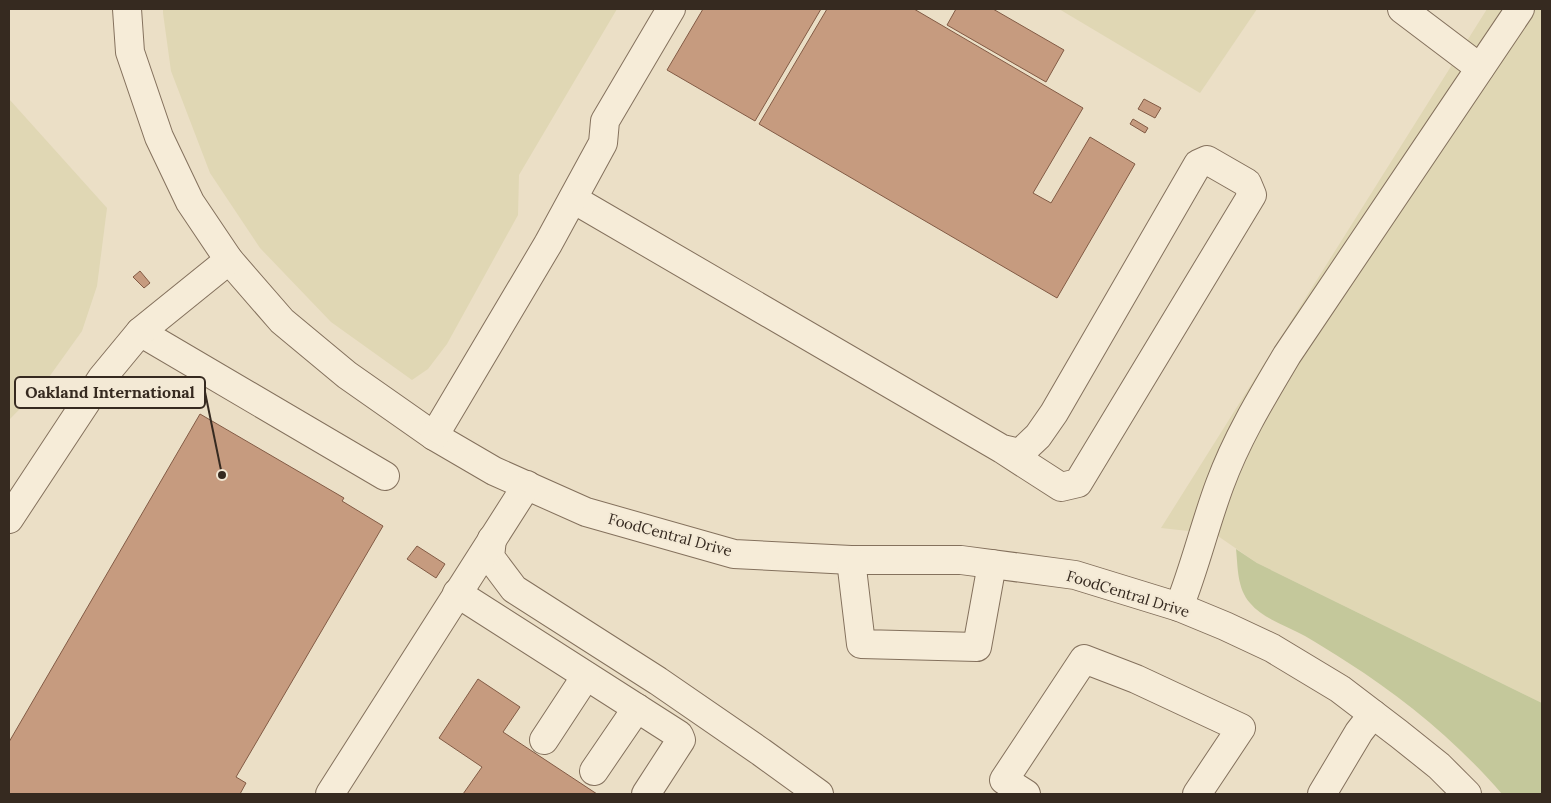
<svg xmlns="http://www.w3.org/2000/svg" width="1551" height="803" font-family="Lora,serif">
<style>
.farmland{fill:#e0d7b4}
.green{fill:#c4c89b}
.building{fill:#c69b7f;stroke:#825b45}
.lines{fill:none;stroke-linecap:round;stroke-linejoin:round}
.minor-casing{stroke:#84715d;stroke-width:30}
.minor{stroke:#f6ecd8;stroke-width:28}
.labels{text-anchor:middle;stroke-width:4;stroke-linejoin:round;paint-order:stroke}
.street-label{font-size:15px;fill:#362a20;stroke:#f3e9d5}
.leader{fill:none;stroke:#362a20;stroke-width:2}
.callout-dot{fill:#362a20;stroke:#f3e9d5;stroke-width:2}
.callout{fill:#f3e9d5;stroke:#362a20;stroke-width:2}
.callout-label{font-size:16px;text-anchor:middle;font-weight:bold;fill:#362a20}
</style>
<rect width="100%" height="100%" fill="#ebdfc6"/>
<g class="farmland">
<path d="M163 9H617L519 175 518 215 447 344 428 369 412 380 331 322 260 248 210 173 171 71 163 13Z"/>
<path d="M1059 9H1257L1200 93Z"/>
<path d="M1487 9H1542V703L1257 563 1215 534 1161 528Z"/>
<path d="M9 99 107 208 97 286 82 331 44 384 9 420Z"/>
</g>
<path class="green" d="M1236 549 1257 563 1542 703V794H1502C1458 743 1404 698 1347 662 1333 653 1319 644 1305 636 1287 626 1263 619 1250 603 1237 588 1238 568 1236 549Z"/>
<g class="building">
<path d="M703 9H821L755 121 667 70Z"/>
<path d="M827 9H914L1083 108 1033 193 1051 203 1090 137 1135 164 1057 298 759 124Z"/>
<path d="M956 9H993L1064 50 1046 82 947 25Z"/>
<path d="M1144 99 1161 108 1155 118 1138 109Z"/>
<path d="M1133 119 1148 128 1145 133 1130 124Z"/>
<path d="M140 271 150 283 144 288 133 277Z"/>
<path d="M200 414 344 498 342 501 383 526 236 777 246 783 240 794H9V742Z"/>
<path d="M417 546 445 564 436 578 407 559Z"/>
<path d="M478 679 520 707 503 732 597 794H463L482 767 439 738Z"/>
</g>
<g class="lines">
<defs>
<g id="minor">
<path d="M127 9 130 52 159 137 190 202 229 260 282 321 347 375 434 436 494 471 586 512 734 554 851 560H961L1075 575 1179 607 1225 626 1272 648 1340 689 1399 734 1439 766 1467 794"/>
<path d="M1402 9 1480 68"/>
<path d="M573 199 1002 449 1020 453 1038 436 1054 413 1198 164 1207 160 1247 183 1252 195 1078 483 1061 487 1002 449"/>
<path d="M140 332 385 476"/>
<path d="M434 436 548 244 603 143 605 121 671 9"/>
<path d="M9 519 102 378 140 332 229 260"/>
<path d="M492 539 490 557 514 589 658 681 761 752 819 794"/>
<path d="M851 560 861 644 977 647 992 564"/>
<path d="M457 593 679 735 681 740 646 794"/>
<path d="M1179 607C1195 567 1205 524 1220 484 1237 438 1262 397 1287 355L1520 9"/>
<path d="M544 740 586 676"/>
<path d="M594 771 637 708"/>
<path d="M330 794 527 485"/>
<path d="M1026 794 1004 780 1084 659 1136 679 1241 728 1197 794"/>
<path d="M1322 794 1359 732 1373 714"/>
</g>
</defs>
<use href="#minor" class="minor-casing"/>
<use href="#minor" class="minor"/>
</g>
<g class="labels">
<g class="street-label">
<text transform="translate(670 535) rotate(15)" y="5">FoodCentral Drive</text>
<text transform="translate(1128 594) rotate(17)" y="5">FoodCentral Drive</text>
</g>
</g>
<path class="leader" d="M222 475L205 392"/>
<circle class="callout-dot" cx="222" cy="475" r="5"/>
<rect class="callout" x="15" y="377" width="190" height="31" rx="5"/>
<g class="callout-label">
<text x="110" y="398">Oakland International</text>
</g>
<rect width="1551" height="803" fill="none" stroke="#362a20" stroke-width="20"/>
</svg>
